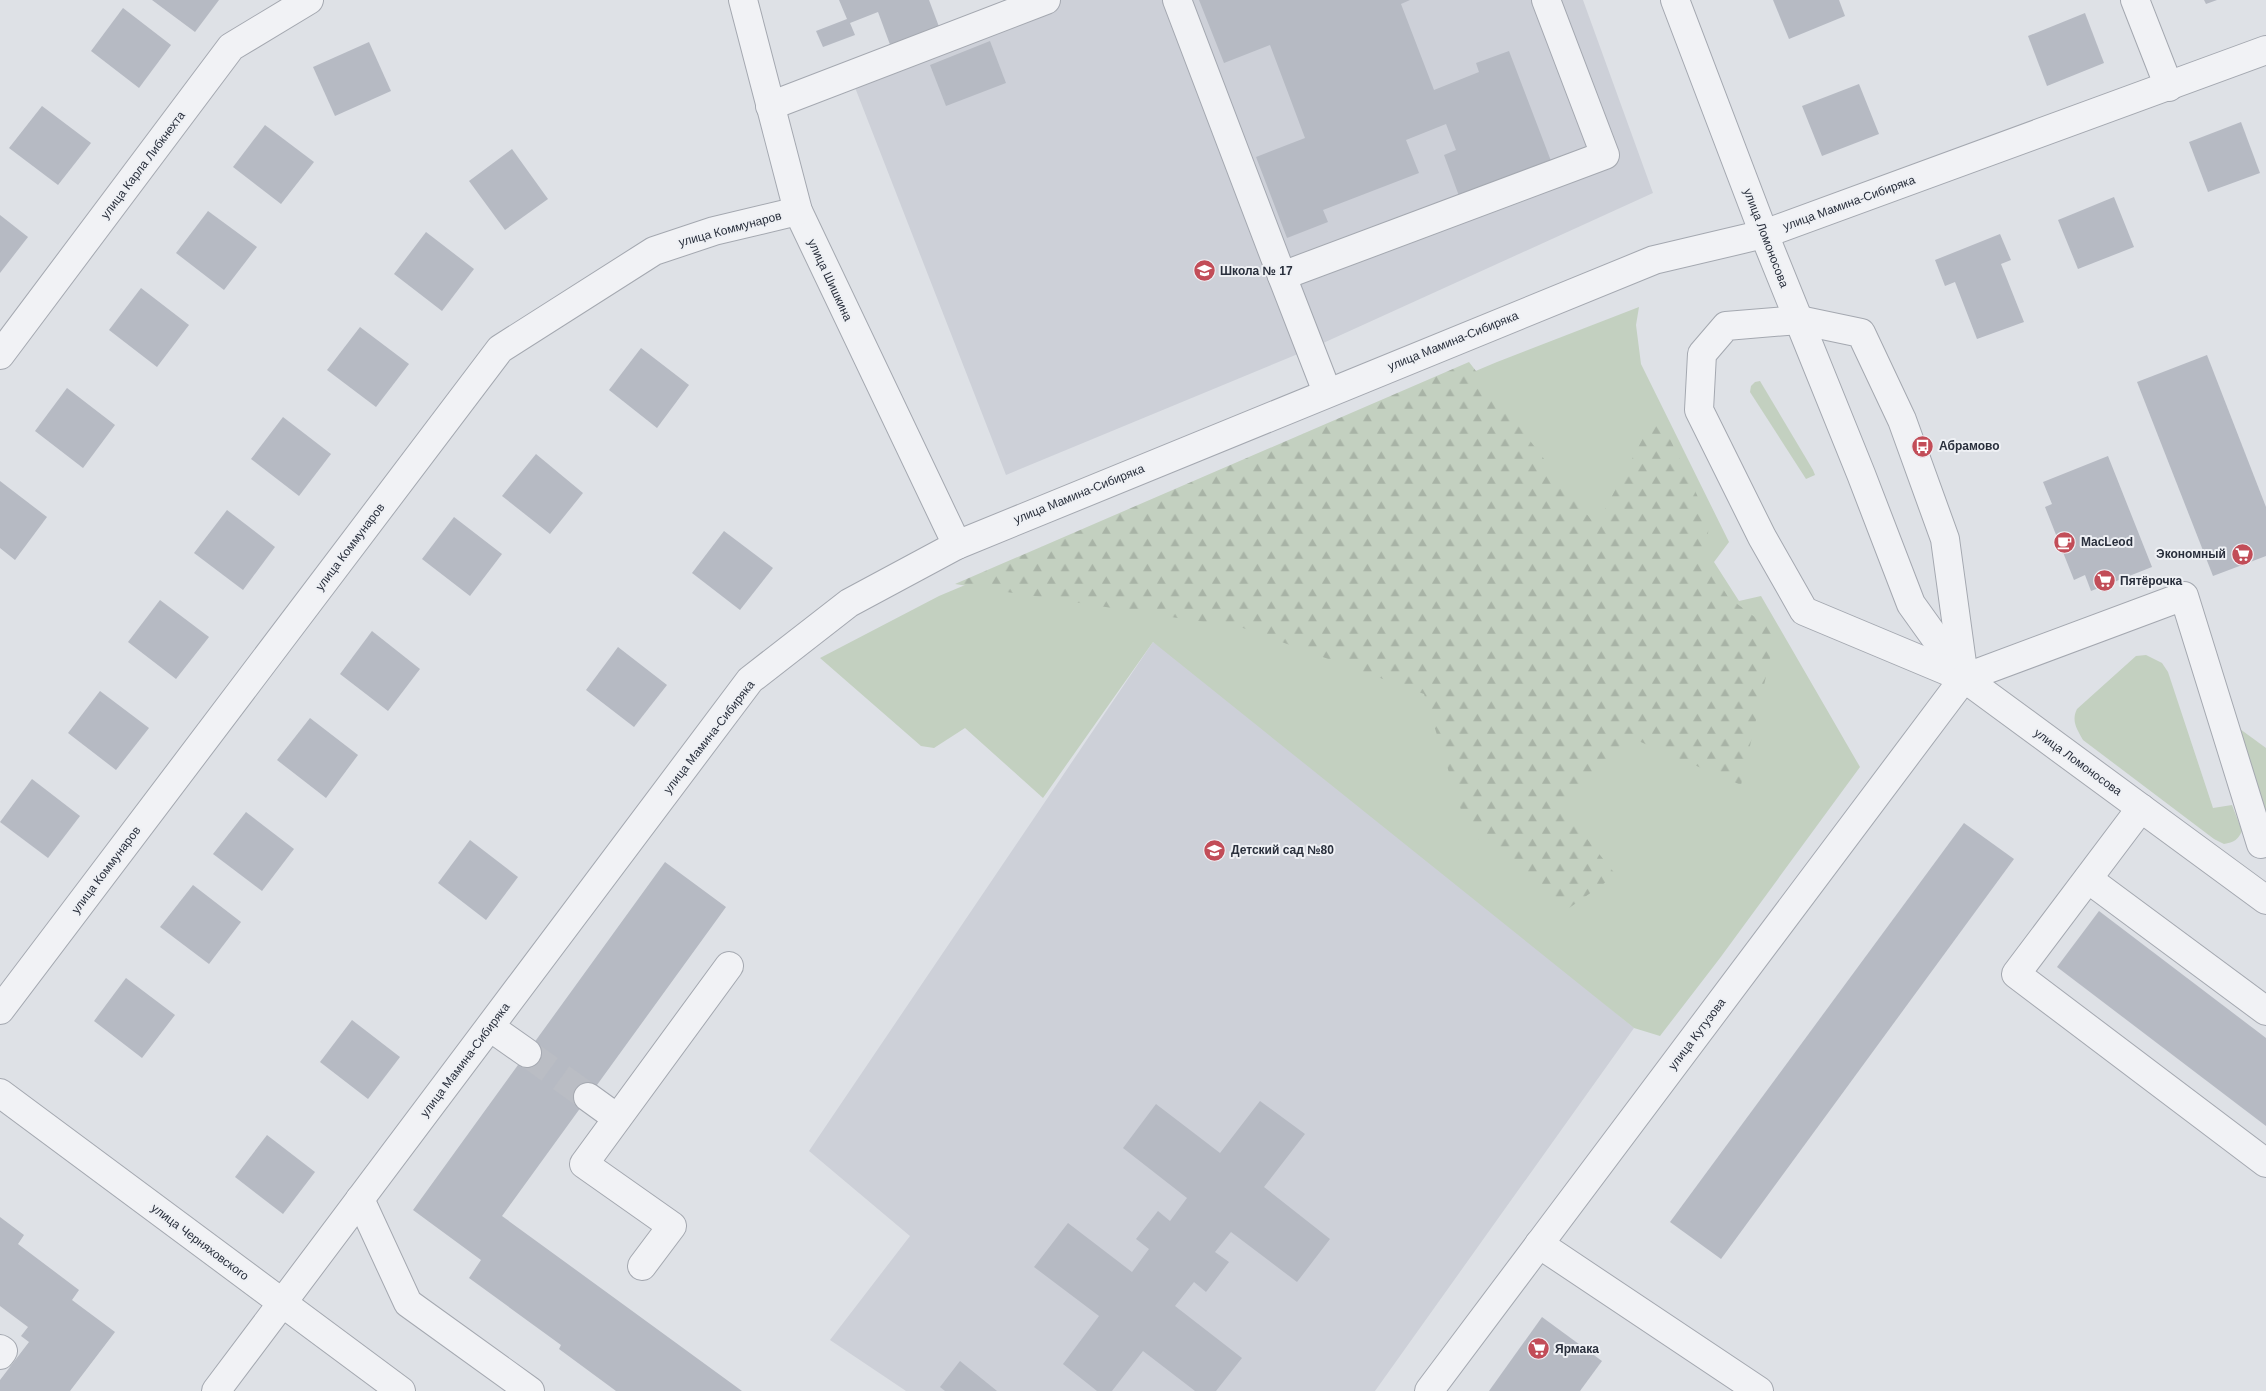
<svg xmlns="http://www.w3.org/2000/svg" width="2266" height="1391" font-family="Arial,sans-serif">
<style>
.built{fill:#cdd0d8}
.green{fill:#c3d0c0}
.forest{fill:url(#forest-firs)}
.building{fill:#b6bac3}
.lines{fill:none;stroke-linecap:round;stroke-linejoin:round}
.minor-tunnel{stroke:#babdc4;stroke-width:28;stroke-dasharray:28 14;stroke-linecap:butt}
.minor-casing{stroke:#a4a8b0;stroke-width:30}
.minor{stroke:#f1f2f5;stroke-width:28}
.labels{text-anchor:middle;stroke-width:4;stroke-linejoin:round;paint-order:stroke}
.street-label{font-size:12px;fill:#292f3c;stroke:#eef0f4}
.poi-label{font-size:12px;font-weight:bold;fill:#292f3c;stroke:#eef0f4;text-anchor:start}
</style>
<defs>
<pattern id="forest-firs" width="22" height="20" patternUnits="userSpaceOnUse" patternTransform="scale(1.25)"><rect width="22" height="20" fill="#c3d0c0"/><path d="M5 1l3.5 6h-7zM16 11l3.5 6h-7z" fill="#a8b3a6"/></pattern>
</defs>
<rect width="100%" height="100%" fill="#dee1e6"/>
<g class="built">
<path d="M1003 0H1583L1653 193 1310 349 1006 475 847 67 1004 4Z"/>
<path d="M1153 642 1201 672 1634 1028 1375 1391H906L830 1340 910 1236 809 1151Z"/>
</g>
<g class="green">
<path d="M1639 307 1636 325 1641 364 1729 542 1714 562 1739 601 1761 596 1860 767 1720 958 1660 1036 1634 1028 1153 642 1043 798 965 728 934 748 921 746 820 658 939 596 1497 362Z"/>
<path d="M1760 381 1813 470 1815 475 1806 479 1750 392 1751 386 1755 382Z"/>
<path d="M2146 655 2162 663 2168 672 2213 808 2232 805 2242 831C2238 840 2234 842 2224 844L2214 839 2083 740C2077 729 2071 721 2077 709L2136 656Z"/>
<path d="M2229 721 2266 748V815Z"/>
</g>
<path class="forest" d="M1469 362 1596 526 1657 412 1709 520 1706 561 1728 597 1776 633 1741 785 1629 737 1560 805 1616 875 1562 913 1467 829 1424 694 1243 628 955 584Z"/>
<g class="building">
<path d="M152 0H219L195 32Z"/>
<path d="M839 0H929L941 32 892 50 878 12 850 23 855 35 823 47 816 31 847 19Z"/>
<path d="M1199 0H1410L1401 4 1434 90 1479 72 1476 63 1509 51 1551 161 1459 196 1444 155 1456 150 1446 124 1406 140 1419 173 1323 210 1328 222 1287 238 1256 157 1305 138 1270 45 1224 63Z"/>
<path d="M1773 0H1839L1845 16 1789 39Z"/>
<path d="M2204 0H2217L2206 4Z"/>
<path d="M123 8 171 45 139 88 91 51Z"/>
<path d="M2085 13 2104 63 2047 86 2028 36Z"/>
<path d="M990 41 1006 83 946 106 930 65Z"/>
<path d="M369 42 391 91 335 116 313 67Z"/>
<path d="M1859 84 1879 134 1822 156 1802 106Z"/>
<path d="M42 106 91 143 58 185 9 148Z"/>
<path d="M2241 122 2260 173 2208 192 2189 142Z"/>
<path d="M265 125 314 162 281 204 233 167Z"/>
<path d="M512 149 548 199 505 230 469 181Z"/>
<path d="M2114 197 2134 247 2078 269 2058 220Z"/>
<path d="M208 211 257 247 224 290 176 253Z"/>
<path d="M0 215 28 237 0 273Z"/>
<path d="M426 232 474 269 442 311 394 274Z"/>
<path d="M2000 234 2011 260 2001 264 2024 322 1977 339 1955 282 1945 286 1935 260Z"/>
<path d="M141 288 189 325 157 367 109 330Z"/>
<path d="M360 327 409 364 376 407 327 370Z"/>
<path d="M641 348 689 385 657 428 609 390Z"/>
<path d="M2207 355 2266 507V556L2213 576 2137 382Z"/>
<path d="M67 388 115 425 83 468 35 431Z"/>
<path d="M283 417 331 454 299 496 251 459Z"/>
<path d="M536 454 583 493 550 534 502 496Z"/>
<path d="M2108 456 2152 567 2091 591 2085 575 2074 580 2045 507 2052 504 2043 482Z"/>
<path d="M0 481 47 517 15 560 0 548Z"/>
<path d="M227 510 275 547 243 590 194 553Z"/>
<path d="M454 517 502 554 470 596 422 559Z"/>
<path d="M724 531 773 568 740 610 692 573Z"/>
<path d="M160 600 209 637 176 679 128 642Z"/>
<path d="M372 631 420 669 388 711 340 674Z"/>
<path d="M618 647 667 685 634 727 586 690Z"/>
<path d="M100 691 149 728 116 770 68 733Z"/>
<path d="M310 718 358 755 326 798 277 760Z"/>
<path d="M32 779 80 816 48 858 0 822Z"/>
<path d="M246 812 294 849 262 891 213 854Z"/>
<path d="M1964 823 2014 859 1721 1259 1670 1222Z"/>
<path d="M470 840 518 877 486 920 438 883Z"/>
<path d="M665 862 726 907 502 1216 742 1391H616L559 1349 561 1345 469 1278 481 1260 413 1210Z"/>
<path d="M193 885 241 922 209 964 160 927Z"/>
<path d="M2099 911 2266 1038V1126L2057 967Z"/>
<path d="M126 978 175 1015 142 1058 94 1021Z"/>
<path d="M352 1020 400 1057 368 1099 320 1062Z"/>
<path d="M1260 1101 1305 1134 1264 1187 1330 1239 1297 1282 1231 1232 1215 1252 1229 1262 1206 1292 1194 1282 1175 1306 1242 1358 1216 1391H1195L1143 1351 1112 1391H1097L1063 1364 1099 1316 1034 1267 1068 1223 1132 1272 1149 1249 1136 1239 1158 1211 1170 1221 1187 1198 1123 1148 1156 1104 1220 1153Z"/>
<path d="M267 1135 315 1172 283 1214 235 1177Z"/>
<path d="M0 1217 24 1235 18 1244 79 1290 72 1300 115 1332 70 1391H0V1380L29 1342 21 1336 28 1327 0 1306Z"/>
<path d="M1542 1317 1602 1361 1580 1391H1489Z"/>
<path d="M960 1361 997 1391H945L940 1387Z"/>
</g>
<g class="lines">
<path class="minor-tunnel" d="M527 1053 588 1097"/>
<defs>
<g id="minor">
<path d="M743 0 798 211 957 545"/>
<path d="M1177 0 1282 276 1605 155 1546 0"/>
<path d="M1675 0 1764 234 1861 474 1911 604 1964 678 2266 900"/>
<path d="M2135 0 2169 87"/>
<path d="M770 106 1046 0"/>
<path d="M1282 276 1327 392"/>
<path d="M0 355 231 47 309 0"/>
<path d="M1964 678 1945 539 1902 420 1861 333 1799 320 1726 326 1702 354 1699 410 1762 537 1804 611 1964 678 2184 596 2261 844"/>
<path d="M2141 808 2016 974 2266 1163"/>
<path d="M2088 879 2266 1011"/>
<path d="M0 1010 500 349 654 251 714 231 798 211"/>
<path d="M490 1027 527 1053"/>
<path d="M0 1093 401 1391"/>
<path d="M588 1097 617 1118"/>
<path d="M360 1199 408 1303 530 1391"/>
<path d="M1539 1244 1759 1391"/>
<path d="M642 1266 672 1226 584 1164 729 966"/>
<path d="M0 1349 3 1351 0 1355"/>
<path d="M216 1391 750 680 849 603 957 545 1654 260 1764 234 2266 50"/>
<path d="M1429 1391 1964 678"/>
</g>
</defs>
<use href="#minor" class="minor-casing"/>
<use href="#minor" class="minor"/>
</g>
<defs>
<symbol id="school-disc" viewBox="-11 -11 22 22"><circle r="9.5" fill="#c24d58" stroke="#eef0f4"/><path d="M0-5L7-2L0 1L-7-2ZM-4 1L0 2.5L4 1V4Q0 6-4 4Z" fill="#fff"/></symbol>
<symbol id="bus-disc" viewBox="-11 -11 22 22"><circle r="9.5" fill="#c24d58" stroke="#eef0f4"/><path d="M-5-6H5V4H4V6H2V4H-2V6H-4V4H-5ZM-3.5-4V0h7V-4ZM-3.5 1.2v1.5H-2V1.2ZM2 1.2v1.5H3.5V1.2Z" fill="#fff"/></symbol>
<symbol id="cafe-disc" viewBox="-11 -11 22 22"><circle r="9.5" fill="#c24d58" stroke="#eef0f4"/><path d="M-5.5-4.5H6V0H3Q3 3.5 0 3.5H-2.5Q-5.5 3.5-5.5 0ZM3-3.2v2h1.7v-2ZM-6 4.5H4V6H-6Z" fill="#fff"/></symbol>
<symbol id="supermarket-disc" viewBox="-11 -11 22 22"><circle r="9.5" fill="#c24d58" stroke="#eef0f4"/><path d="M-6-5.5h2.5l.6 2H6L4.5 2H-2.5L-4.4-4H-6ZM-1.5 3.2a1.3 1.3 0 1 0 .1 0ZM3 3.2a1.3 1.3 0 1 0 .1 0Z" fill="#fff"/></symbol>
</defs>
<g fill-rule="evenodd">
<use href="#school-disc" x="1192" y="258" width="25" height="25"/>
<use href="#bus-disc" x="1910" y="434" width="25" height="25"/>
<use href="#cafe-disc" x="2052" y="530" width="25" height="25"/>
<use href="#supermarket-disc" x="2230" y="542" width="25" height="25"/>
<use href="#supermarket-disc" x="2092" y="568" width="25" height="25"/>
<use href="#school-disc" x="1202" y="838" width="25" height="25"/>
<use href="#supermarket-disc" x="1526" y="1336" width="25" height="25"/>
</g>
<g class="labels">
<g class="street-label">
<text transform="translate(143 165) rotate(-53)" y="4">улица Карла Либкнехта</text>
<text transform="translate(1849 203) rotate(-20)" y="4">улица Мамина-Сибиряка</text>
<text transform="translate(730 229) rotate(-15)" y="4">улица Коммунаров</text>
<text transform="translate(1766 238) rotate(69)" y="4">улица Ломоносова</text>
<text transform="translate(830 280) rotate(65)" y="4">улица Шишкина</text>
<text transform="translate(1453 341) rotate(-22)" y="4">улица Мамина-Сибиряка</text>
<text transform="translate(1079 494) rotate(-22)" y="4">улица Мамина-Сибиряка</text>
<text transform="translate(350 547) rotate(-53)" y="4">улица Коммунаров</text>
<text transform="translate(709 737) rotate(-52)" y="4">улица Мамина-Сибиряка</text>
<text transform="translate(2078 762) rotate(36)" y="4">улица Ломоносова</text>
<text transform="translate(106 870) rotate(-53)" y="4">улица Коммунаров</text>
<text transform="translate(1697 1034) rotate(-53)" y="4">улица Кутузова</text>
<text transform="translate(465 1060) rotate(-53)" y="4">улица Мамина-Сибиряка</text>
<text transform="translate(200 1242) rotate(37)" y="4">улица Черняховского</text>
</g>
<g class="poi-label">
<text x="1220" y="275">Школа № 17</text>
<text x="1939" y="450">Абрамово</text>
<text x="2081" y="546">MacLeod</text>
<text x="2226" y="558" text-anchor="end">Экономный</text>
<text x="2120" y="585">Пятёрочка</text>
<text x="1231" y="854">Детский сад №80</text>
<text x="1555" y="1353">Ярмака</text>
</g>
</g>
</svg>
